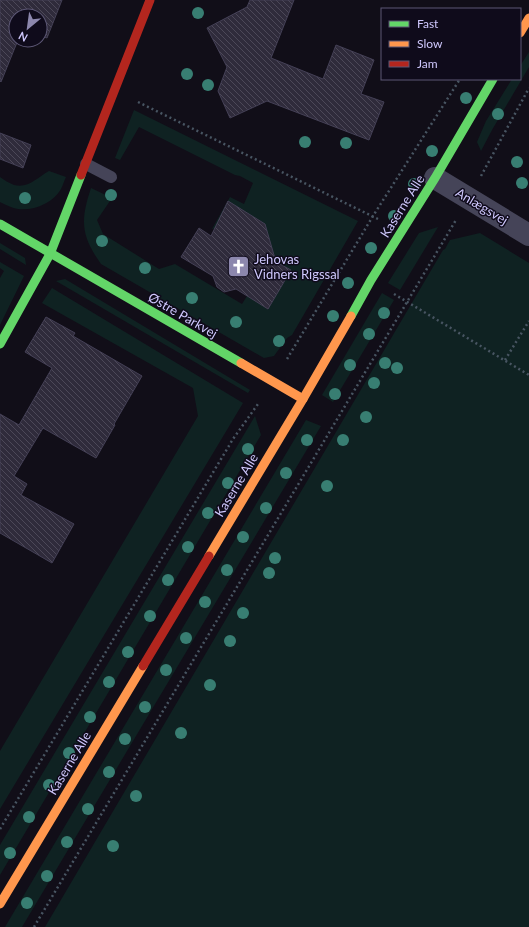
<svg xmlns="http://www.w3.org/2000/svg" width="529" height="927" font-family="Lato,sans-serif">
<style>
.grass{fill:#0f2222}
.building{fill:url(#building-back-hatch);stroke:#444056}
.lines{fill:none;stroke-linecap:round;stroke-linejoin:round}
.path{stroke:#485562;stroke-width:2.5;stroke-dasharray:2 3;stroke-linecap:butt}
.lane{stroke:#454458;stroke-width:12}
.street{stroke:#454458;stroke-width:22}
.fast{stroke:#63d668;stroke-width:9}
.slow{stroke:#ff974d;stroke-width:9}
.jam{stroke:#b3261e;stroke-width:9}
.tree{fill:#387e72}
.labels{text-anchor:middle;stroke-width:3;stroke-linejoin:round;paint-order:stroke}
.street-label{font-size:13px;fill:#cfc8fd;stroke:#0f0b1b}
.poi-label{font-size:13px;fill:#cfc8fd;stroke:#0f0b1b;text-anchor:start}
</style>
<defs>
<pattern id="building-back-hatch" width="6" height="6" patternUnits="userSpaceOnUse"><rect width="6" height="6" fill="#2f2b3b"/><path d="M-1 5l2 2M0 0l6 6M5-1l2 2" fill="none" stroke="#4c4858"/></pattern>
</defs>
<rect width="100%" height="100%" fill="#110e18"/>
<g class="grass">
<path d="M529 52V67L492 130 481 151 477 142 486 121 512 79H520V66Z"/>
<path d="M134 110 358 221 292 335 287 338 274 356 264 358 101 264C81 236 80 221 91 188L112 198 97 220 103 234 159 269 175 264 242 304 247 296 268 309 291 270 276 262 265 224 256 218 212 229 230 197 244 204 253 183 240 176 235 175 139 127 120 160 115 158Z"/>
<path d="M49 171 66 177C64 181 63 185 61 189 53 203 34 211 18 209 12 208 6 205 0 202V177C4 180 9 183 14 185 28 189 38 177 49 171Z"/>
<path d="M438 227 400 290 388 283 419 233Z"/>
<path d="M480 233 529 263V927H45L443 250 445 249 450 240Z"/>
<path d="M0 243 25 258 26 265 0 249Z"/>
<path d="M0 262 24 276 0 325V278L4 271 0 268Z"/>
<path d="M65 279 250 390 248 393 56 281Z"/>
<path d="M52 288 243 403 0 809V751L198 416 193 388 42 303Z"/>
<path d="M382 293 394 300 333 402 322 395Z"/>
<path d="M255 416 261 435 0 875V845Z"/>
<path d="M306 420 321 426 22 927H5Z"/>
</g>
<g class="building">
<path d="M0 0H62L47 38 40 35V16H16V40H18L1 82 0 81Z"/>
<path d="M250 0H294L271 58 323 79 336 45 374 60 361 94 384 102 369 140 267 101 230 118 218 91 227 67 207 28 247 7Z"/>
<path d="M0 133 31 145 23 168 0 159Z"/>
<path d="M228 201 265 224 276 262 291 270 268 309 236 289 224 292 217 287 213 276 181 257 199 228 211 236Z"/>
<path d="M46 317 75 333 73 336 142 376 114 424 115 425 96 458 43 428 14 476 27 484 21 495 74 524 52 563 0 533V414L19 425 52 368 25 352Z"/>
</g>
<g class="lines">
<g class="path">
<path d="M138 102 378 219"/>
<path d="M481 176 529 88"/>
<path d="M394 294 529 375"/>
<path d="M287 359 373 216 460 79"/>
<path d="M505 360 529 321"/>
<path d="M0 829 233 439 258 404"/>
<path d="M34 927 456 220"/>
</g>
<path class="lane" d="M86 164 111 177"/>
<path class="street" d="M435 178 529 235"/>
<g class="fast">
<path d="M0 224 241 363"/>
<path d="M351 316 371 280 435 178 493 79"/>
<path d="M0 344 50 254 81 175"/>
</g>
<g class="slow">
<path d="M520 33 529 18"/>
<path d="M241 363 303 399"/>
<path d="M209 556 303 399 351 316"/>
<path d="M0 904 143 666"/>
</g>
<g class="jam">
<path d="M81 175 150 0"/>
<path d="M143 666 209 556"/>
</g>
</g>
<g class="tree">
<circle cx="198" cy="13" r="6"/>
<circle cx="187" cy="74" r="6"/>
<circle cx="208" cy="85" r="6"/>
<circle cx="466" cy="98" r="6"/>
<circle cx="498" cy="114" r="6"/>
<circle cx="305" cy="142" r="6"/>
<circle cx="346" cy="143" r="6"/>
<circle cx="432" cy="151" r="6"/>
<circle cx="517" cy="162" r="6"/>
<circle cx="522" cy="183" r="6"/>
<circle cx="414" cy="184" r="6"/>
<circle cx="111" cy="195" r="6"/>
<circle cx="25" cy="198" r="6"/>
<circle cx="394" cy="216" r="6"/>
<circle cx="102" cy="241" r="6"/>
<circle cx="371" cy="248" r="6"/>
<circle cx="145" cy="268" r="6"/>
<circle cx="348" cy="283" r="6"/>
<circle cx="192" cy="298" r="6"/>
<circle cx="384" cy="313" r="6"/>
<circle cx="333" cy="316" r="6"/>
<circle cx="236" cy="322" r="6"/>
<circle cx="369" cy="334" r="6"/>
<circle cx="279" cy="341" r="6"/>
<circle cx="385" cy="363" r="6"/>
<circle cx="350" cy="365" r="6"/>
<circle cx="397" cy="368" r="6"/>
<circle cx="374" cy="383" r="6"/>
<circle cx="335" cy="394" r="6"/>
<circle cx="366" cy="417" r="6"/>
<circle cx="307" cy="440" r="6"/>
<circle cx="343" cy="440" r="6"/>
<circle cx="248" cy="449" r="6"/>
<circle cx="286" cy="473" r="6"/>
<circle cx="228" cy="483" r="6"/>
<circle cx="327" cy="486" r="6"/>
<circle cx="266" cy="508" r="6"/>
<circle cx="208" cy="513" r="6"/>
<circle cx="243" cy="537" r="6"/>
<circle cx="188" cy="547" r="6"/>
<circle cx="275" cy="558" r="6"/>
<circle cx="227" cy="570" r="6"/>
<circle cx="269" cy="573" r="6"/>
<circle cx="168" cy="580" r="6"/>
<circle cx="205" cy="602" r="6"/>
<circle cx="243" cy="613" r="6"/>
<circle cx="150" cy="616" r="6"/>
<circle cx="186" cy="638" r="6"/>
<circle cx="230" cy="641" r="6"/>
<circle cx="128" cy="652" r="6"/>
<circle cx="166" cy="670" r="6"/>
<circle cx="109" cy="682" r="6"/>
<circle cx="210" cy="685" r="6"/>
<circle cx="145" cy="707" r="6"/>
<circle cx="90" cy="717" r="6"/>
<circle cx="181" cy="733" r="6"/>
<circle cx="125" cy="739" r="6"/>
<circle cx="69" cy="753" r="6"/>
<circle cx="109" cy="772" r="6"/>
<circle cx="49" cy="785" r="6"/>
<circle cx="136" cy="796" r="6"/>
<circle cx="88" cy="809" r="6"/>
<circle cx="29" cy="817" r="6"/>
<circle cx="67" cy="842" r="6"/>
<circle cx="113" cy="846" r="6"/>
<circle cx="10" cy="853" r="6"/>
<circle cx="47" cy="876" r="6"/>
<circle cx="27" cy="903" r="6"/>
</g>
<defs>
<symbol id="church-square" viewBox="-11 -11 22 22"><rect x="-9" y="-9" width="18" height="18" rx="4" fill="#8c87ad" stroke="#0f0b1b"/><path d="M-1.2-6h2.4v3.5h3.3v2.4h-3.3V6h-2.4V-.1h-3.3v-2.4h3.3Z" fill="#fff"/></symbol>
</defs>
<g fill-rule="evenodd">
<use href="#church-square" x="226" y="254" width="25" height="25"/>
</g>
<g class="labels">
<g class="street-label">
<text transform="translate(402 206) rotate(-58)" y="5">Kaserne Alle</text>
<text transform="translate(482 206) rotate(31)" y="5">Anlægsvej</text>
<text transform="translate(183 315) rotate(30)" y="5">Østre Parkvej</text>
<text transform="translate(236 485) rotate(-59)" y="5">Kaserne Alle</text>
<text transform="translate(69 763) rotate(-59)" y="5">Kaserne Alle</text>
</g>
<g class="poi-label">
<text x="254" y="264">Jehovas<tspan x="254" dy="15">Vidners Rigssal</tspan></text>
</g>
</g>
<rect x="381" y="8" width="140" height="72" fill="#0f0b1b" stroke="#5c5775"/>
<rect x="389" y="21" width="20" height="6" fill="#63d668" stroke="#5c5775"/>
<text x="417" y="28" font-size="12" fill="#cfc8fd">Fast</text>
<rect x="389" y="41" width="20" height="6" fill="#ff974d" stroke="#5c5775"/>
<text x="417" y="48" font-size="12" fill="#cfc8fd">Slow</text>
<rect x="389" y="61" width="20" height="6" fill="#b3261e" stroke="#5c5775"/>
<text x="417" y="68" font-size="12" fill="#cfc8fd">Jam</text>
<g transform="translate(28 28) rotate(209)"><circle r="19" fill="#0f0b1b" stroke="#5c5775"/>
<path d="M0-3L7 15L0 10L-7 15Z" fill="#8c87ad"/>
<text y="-6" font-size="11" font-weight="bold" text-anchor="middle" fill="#cfc8fd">N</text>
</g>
</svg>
